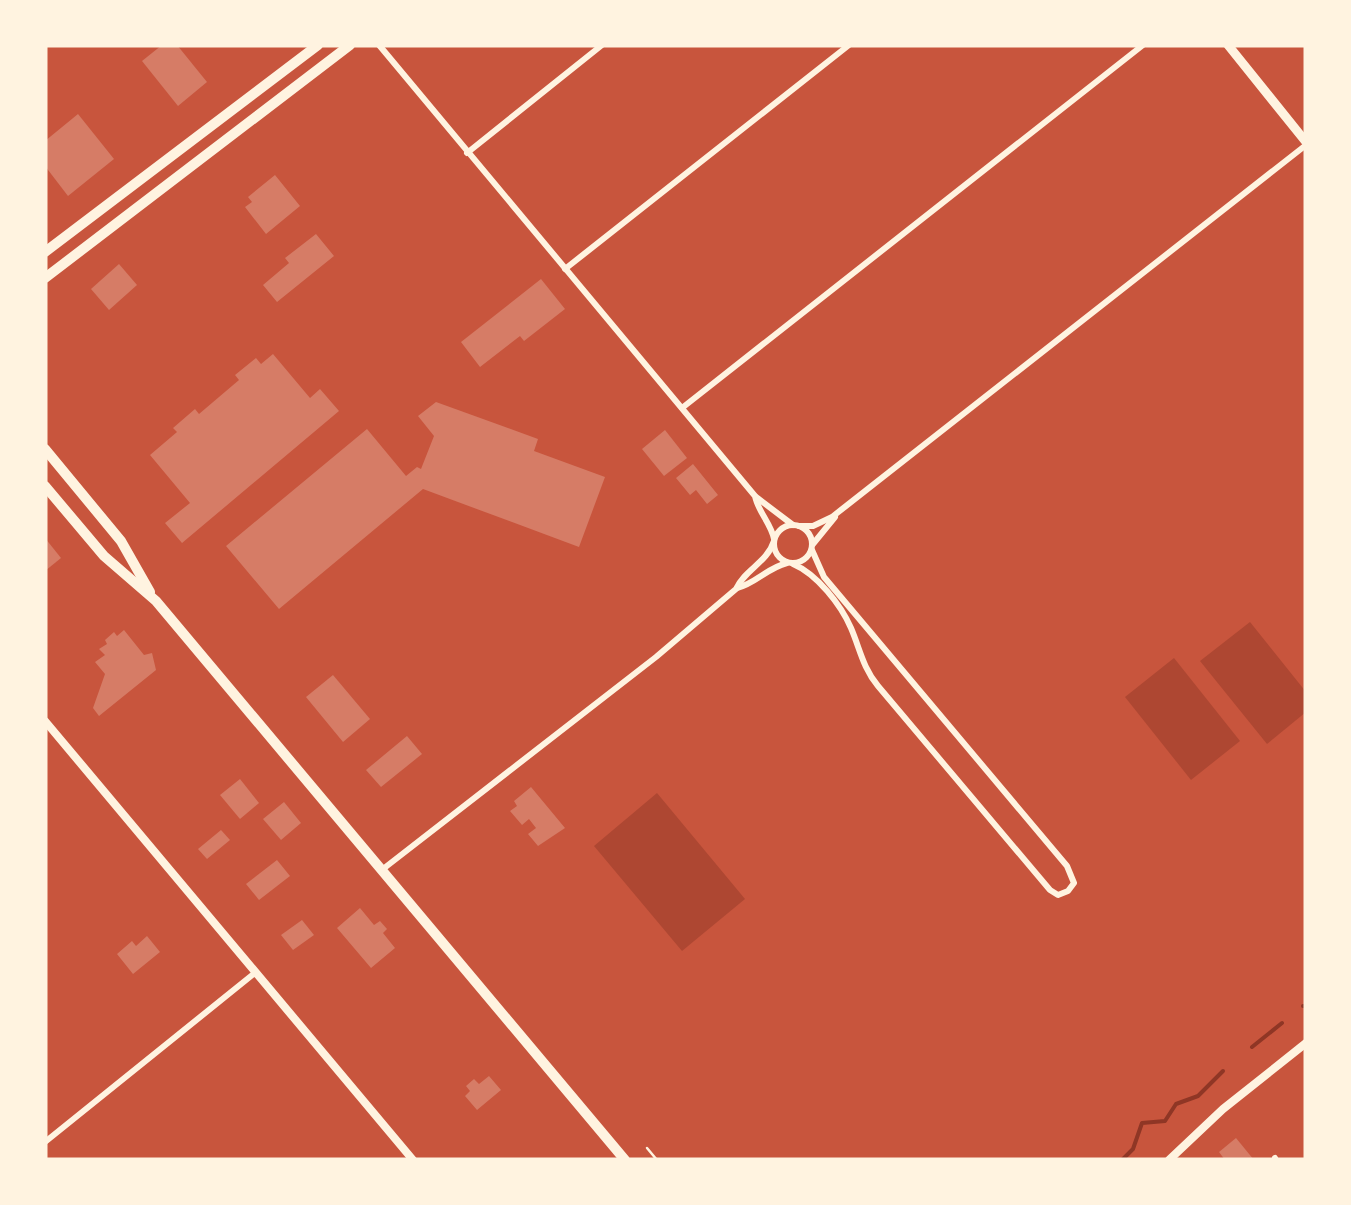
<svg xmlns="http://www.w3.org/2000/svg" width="1351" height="1205" font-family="Ubuntu,sans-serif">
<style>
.green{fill:#ae4732}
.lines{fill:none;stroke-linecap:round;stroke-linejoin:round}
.stream{stroke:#8f3625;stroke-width:4}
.building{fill:#d67c66}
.path{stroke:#fff3e0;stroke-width:2.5}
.minor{stroke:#fff3e0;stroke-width:6}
.tertiary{stroke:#fff3e0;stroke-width:8}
.secondary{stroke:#fff3e0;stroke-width:9}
.primary{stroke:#fff3e0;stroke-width:10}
.trunk{stroke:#fff3e0;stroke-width:10}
</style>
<rect width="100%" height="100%" fill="#c8553d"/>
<g class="green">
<path d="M1250 622 1306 692V712L1267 744 1200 661Z"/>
<path d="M1174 658 1240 741 1191 780 1125 697Z"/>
<path d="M657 793 745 899 682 951 594 846Z"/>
</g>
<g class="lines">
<g class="stream">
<path d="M1303 1006H1306"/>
<path d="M1252 1047 1282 1023"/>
<path d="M1122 1160 1133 1149 1142 1123 1165 1121 1176 1104 1198 1096 1223 1071"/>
</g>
</g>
<g class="building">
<path d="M162 45H177L207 82 178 106 142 61Z"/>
<path d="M78 114 114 159 68 196 45 166V141Z"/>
<path d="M275 175 300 206 266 234 245 207 252 202 248 197Z"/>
<path d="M316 234 334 256 277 302 263 285 289 263 285 258Z"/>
<path d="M119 264 137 285 109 310 91 289Z"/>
<path d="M541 279 565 309 524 341 520 336 480 367 461 342Z"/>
<path d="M273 354 310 398 320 389 339 411 182 543 165 523 190 503 150 455 177 432 173 428 195 409 199 414 239 380 235 375 256 358 261 364Z"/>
<path d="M436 402 538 439 534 451 605 477 579 547 423 489 279 609 226 546 367 429 406 476 417 467 421 469 434 436 418 416Z"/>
<path d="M665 430 687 458 664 476 642 449Z"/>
<path d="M693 464 718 495 707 504 696 490 690 495 676 478Z"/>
<path d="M45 538 61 558 45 571Z"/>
<path d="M124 630 144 655 152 653 156 670 99 716 93 708 105 674 95 662 105 655 99 649 107 644 105 640 114 632 117 636Z"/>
<path d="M333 675 370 719 343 742 306 697Z"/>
<path d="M407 736 422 754 381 787 366 770Z"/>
<path d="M240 779 259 803 240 819 220 795Z"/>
<path d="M531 787 565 828 538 846 528 834 536 828 529 819 522 825 510 811 517 806 514 801Z"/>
<path d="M284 802 301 823 281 840 263 819Z"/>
<path d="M221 830 230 840 207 859 198 849Z"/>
<path d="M277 860 290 876 259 900 246 884Z"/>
<path d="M360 908 374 925 380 921 387 929 383 933 395 948 371 968 337 928Z"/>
<path d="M302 920 314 935 293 950 281 935Z"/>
<path d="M147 936 160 952 133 974 117 954 132 941 136 946Z"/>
<path d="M489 1076 501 1090 477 1110 465 1096 470 1091 466 1086 474 1079 479 1084Z"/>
<path d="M1236 1138 1254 1160H1225L1219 1152Z"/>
</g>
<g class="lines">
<path class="path" d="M647 1148 657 1160"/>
<g class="minor">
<path d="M379 45 755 496C758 512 771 523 774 539"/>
<path d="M467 153 602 45"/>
<path d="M565 269 849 45"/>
<path d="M682 408 1143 45"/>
<path d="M756 497 793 525"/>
<circle cx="793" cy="544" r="19"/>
<path d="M799 526H813L832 517 1306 145"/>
<path d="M813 544 835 517"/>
<path d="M793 564C817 574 841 605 851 628 860 649 863 668 878 686L1050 890 1058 895 1068 891 1074 883 1067 866 824 577 812 550"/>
<path d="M737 588C755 584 767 568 787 563"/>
<path d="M383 869 656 657 736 589C745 569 767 563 774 541"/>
<path d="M45 1142 256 972"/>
<path d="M1275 1158 1276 1160"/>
</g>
<g class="tertiary">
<path d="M45 721 413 1160"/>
<path d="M1169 1160 1223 1109 1306 1043"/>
</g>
<path class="secondary" d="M1228 45 1306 142"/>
<g class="primary">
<path d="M45 252 318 45"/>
<path d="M45 278 350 45"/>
</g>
<g class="trunk">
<path d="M45 449 121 541 150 592"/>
<path d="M45 486 104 556 156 601 625 1160"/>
</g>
</g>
<rect width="1351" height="1205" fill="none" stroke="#fff3e0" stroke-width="95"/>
</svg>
